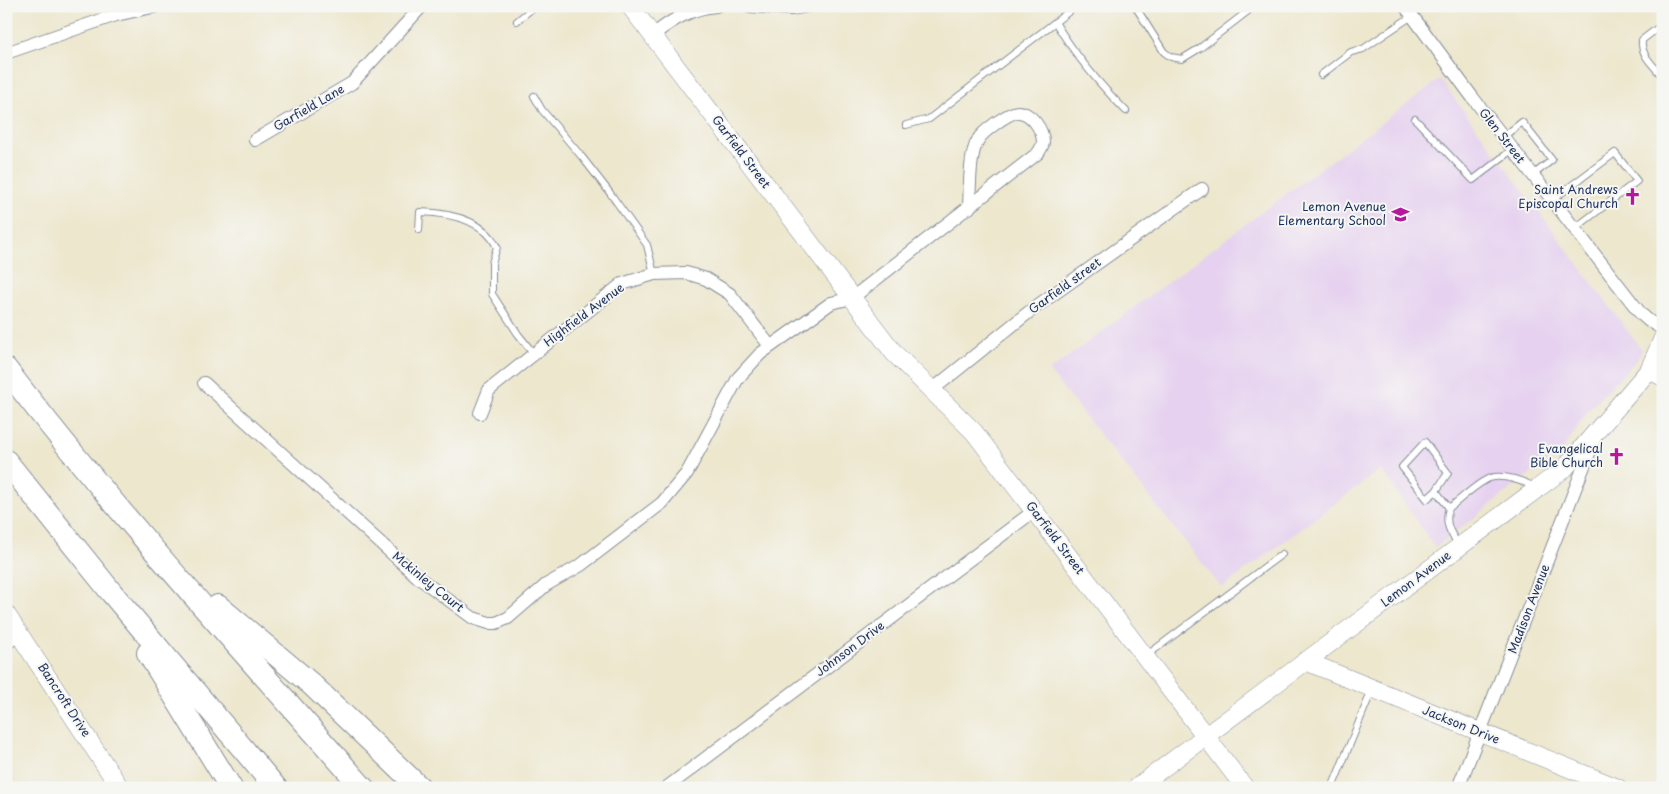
<svg xmlns="http://www.w3.org/2000/svg" width="1669" height="794" font-family="'Playpen Sans',sans-serif">
<style>
.built{fill:#e6d2f0}
.lines{fill:none;stroke-linecap:round;stroke-linejoin:round}
.lane-casing{stroke:#848b96;stroke-width:8}
.street-casing{stroke:#848b96;stroke-width:14}
.secondary-casing{stroke:#848b96;stroke-width:19}
.highway-casing{stroke:#848b96;stroke-width:24}
.lane{stroke:#fff;stroke-width:6}
.street{stroke:#fff;stroke-width:12}
.secondary{stroke:#fff;stroke-width:18}
.highway{stroke:#fff;stroke-width:22}
.labels{text-anchor:middle;stroke-width:4;stroke-linejoin:round;paint-order:stroke}
.street-label{font-size:12px;fill:#1b2f5e;stroke:#f6f6f2}
.poi-label{font-size:12px;fill:#1b2f5e;stroke:#f6f6f2;text-anchor:end}
</style>
<rect width="100%" height="100%" fill="#f6f6f2"/>
<filter id="ink" filterUnits="userSpaceOnUse"><feTurbulence type="fractalNoise" baseFrequency=".02" numOctaves="2"/><feDisplacementMap in="SourceGraphic" scale="10" xChannelSelector="R" yChannelSelector="G"/><feConvolveMatrix kernelMatrix="1 2 1 2 8 2 1 2 1" color-interpolation-filters="sRGB"/></filter>
<filter id="wash" filterUnits="userSpaceOnUse"><feTurbulence type="fractalNoise" baseFrequency=".0096" numOctaves="4" result="noise"/><feDisplacementMap in="SourceGraphic" scale="20" xChannelSelector="R" yChannelSelector="G"/><feGaussianBlur stdDeviation="1.12" result="paint"/><feColorMatrix in="noise" values="0 0 0 0 0 0 0 0 0 0 0 0 0 0 0 0 0 1.4 0 .05"/><feComposite in="paint" operator="in"/></filter>
<g filter="url(#wash)">
<rect width="100%" height="100%" fill="#ede7ce"/>
<path class="built" d="M1440 79 1642 350 1637 359 1587 412 1564 448 1435 548 1381 469 1222 588 1049 371Z"/>
</g>
<g filter="url(#ink)">
<g class="lines">
<defs>
<g id="lane">
<path d="M1135 6 1164 52 1171 57 1182 59 1200 48 1248 11"/>
<path d="M517 21 535 6"/>
<path d="M1055 22C1075 55 1099 84 1126 111"/>
<path d="M1663 24 1642 40C1640 55 1654 66 1663 77"/>
<path d="M1321 75 1351 52 1363 49 1412 16"/>
<path d="M534 96 542 110 582 157 610 193 647 245 654 274"/>
<path d="M1415 119 1473 180 1513 149"/>
<path d="M906 125 929 119 1076 6"/>
<path d="M1503 137 1522 122 1552 160 1533 175"/>
<path d="M1552 200 1615 153 1637 181 1574 229"/>
<path d="M419 230 420 212C448 213 484 219 497 247L492 263V294L518 334 534 354"/>
<path d="M1436 491 1427 499 1402 467 1425 442 1448 473 1436 491 1449 508"/>
<path d="M1459 545C1450 533 1444 523 1449 508 1460 500 1478 482 1490 478 1503 474 1523 481 1535 487"/>
<path d="M1146 656 1282 554"/>
<path d="M1332 788 1372 690"/>
</g>
<g id="street">
<path d="M749 6 792 9 807 6"/>
<path d="M1405 6 1473 98 1641 314 1649 321 1663 329"/>
<path d="M653 35C672 20 691 8 716 6"/>
<path d="M6 53 116 15 157 6"/>
<path d="M255 140 352 83 422 6"/>
<path d="M204 383 419 578 473 618 489 623H496L508 618 546 585 581 565 662 503 687 473 738 378 760 354 831 303 852 298 1038 153C1040 150 1043 146 1043 142 1043 130 1031 112 1018 112 1009 112 982 132 978 140 969 154 970 190 969 208"/>
<path d="M932 390 1034 308 1202 189"/>
<path d="M480 413 489 390 534 354 622 284 654 274 686 273 706 279 730 294 770 346"/>
<path d="M6 644 20 633"/>
<path d="M666 788 1034 511"/>
<path d="M1458 788 1595 438"/>
</g>
<g id="secondary">
<path d="M630 6 894 353 974 432 1245 788"/>
<path d="M1649 370 1663 377"/>
<path d="M6 614 120 788"/>
<path d="M1305 661 1618 788"/>
<path d="M1136 788 1565 468 1649 370 1663 338"/>
</g>
<g id="highway">
<path d="M6 369C118 515 242 650 363 788"/>
<path d="M6 461 111 592 276 788"/>
<path d="M218 606 311 684 420 788"/>
<path d="M148 653 231 788"/>
</g>
</defs>
<use href="#lane" class="lane-casing"/>
<use href="#street" class="street-casing"/>
<use href="#secondary" class="secondary-casing"/>
<use href="#highway" class="highway-casing"/>
<use href="#lane" class="lane"/>
<use href="#street" class="street"/>
<use href="#secondary" class="secondary"/>
<use href="#highway" class="highway"/>
</g>
</g>
<defs>
<symbol id="church-bare" viewBox="-9 -9 18 18"><path d="M-1.2-6h2.4v3.5h3.3v2.4h-3.3V6h-2.4V-.1h-3.3v-2.4h3.3Z" fill="#b5179e" stroke="#f6f6f2" stroke-width="2.5" paint-order="stroke"/></symbol>
<symbol id="school-bare" viewBox="-9 -9 18 18"><path d="M0-5L7-2L0 1L-7-2ZM-4 1L0 2.5L4 1V4Q0 6-4 4Z" fill="#b5179e" stroke="#f6f6f2" stroke-width="2.5" paint-order="stroke"/></symbol>
</defs>
<g fill-rule="evenodd">
<use href="#church-bare" x="1620" y="184" width="25" height="25"/>
<use href="#school-bare" x="1388" y="202" width="25" height="25"/>
<use href="#church-bare" x="1604" y="444" width="25" height="25"/>
</g>
<g class="labels">
<g class="street-label">
<text transform="translate(309 108) rotate(-30)" y="4">Garfield Lane</text>
<text transform="translate(1502 136) rotate(52)" y="4">Glen Street</text>
<text transform="translate(741 152) rotate(53)" y="4">Garfield Street</text>
<text transform="translate(1065 286) rotate(-36)" y="4">Garfield street</text>
<text transform="translate(584 315) rotate(-37)" y="4">Highfield Avenue</text>
<text transform="translate(1055 538) rotate(53)" y="4">Garfield Street</text>
<text transform="translate(1416 579) rotate(-37)" y="4">Lemon Avenue</text>
<text transform="translate(428 582) rotate(39)" y="4">Mckinley Court</text>
<text transform="translate(1529 609) rotate(-69)" y="4">Madison Avenue</text>
<text transform="translate(850 649) rotate(-37)" y="4">Johnson Drive</text>
<text transform="translate(64 700) rotate(57)" y="4">Bancroft Drive</text>
<text transform="translate(1461 725) rotate(22)" y="4">Jackson Drive</text>
</g>
<g class="poi-label">
<text x="1618" y="194">Saint Andrews<tspan x="1618" dy="14">Episcopal Church</tspan></text>
<text x="1386" y="211">Lemon Avenue<tspan x="1386" dy="14">Elementary School</tspan></text>
<text x="1603" y="453">Evangelical<tspan x="1603" dy="14">Bible Church</tspan></text>
</g>
</g>
<rect width="1669" height="794" fill="none" stroke="#f6f6f2" stroke-width="25"/>
</svg>
